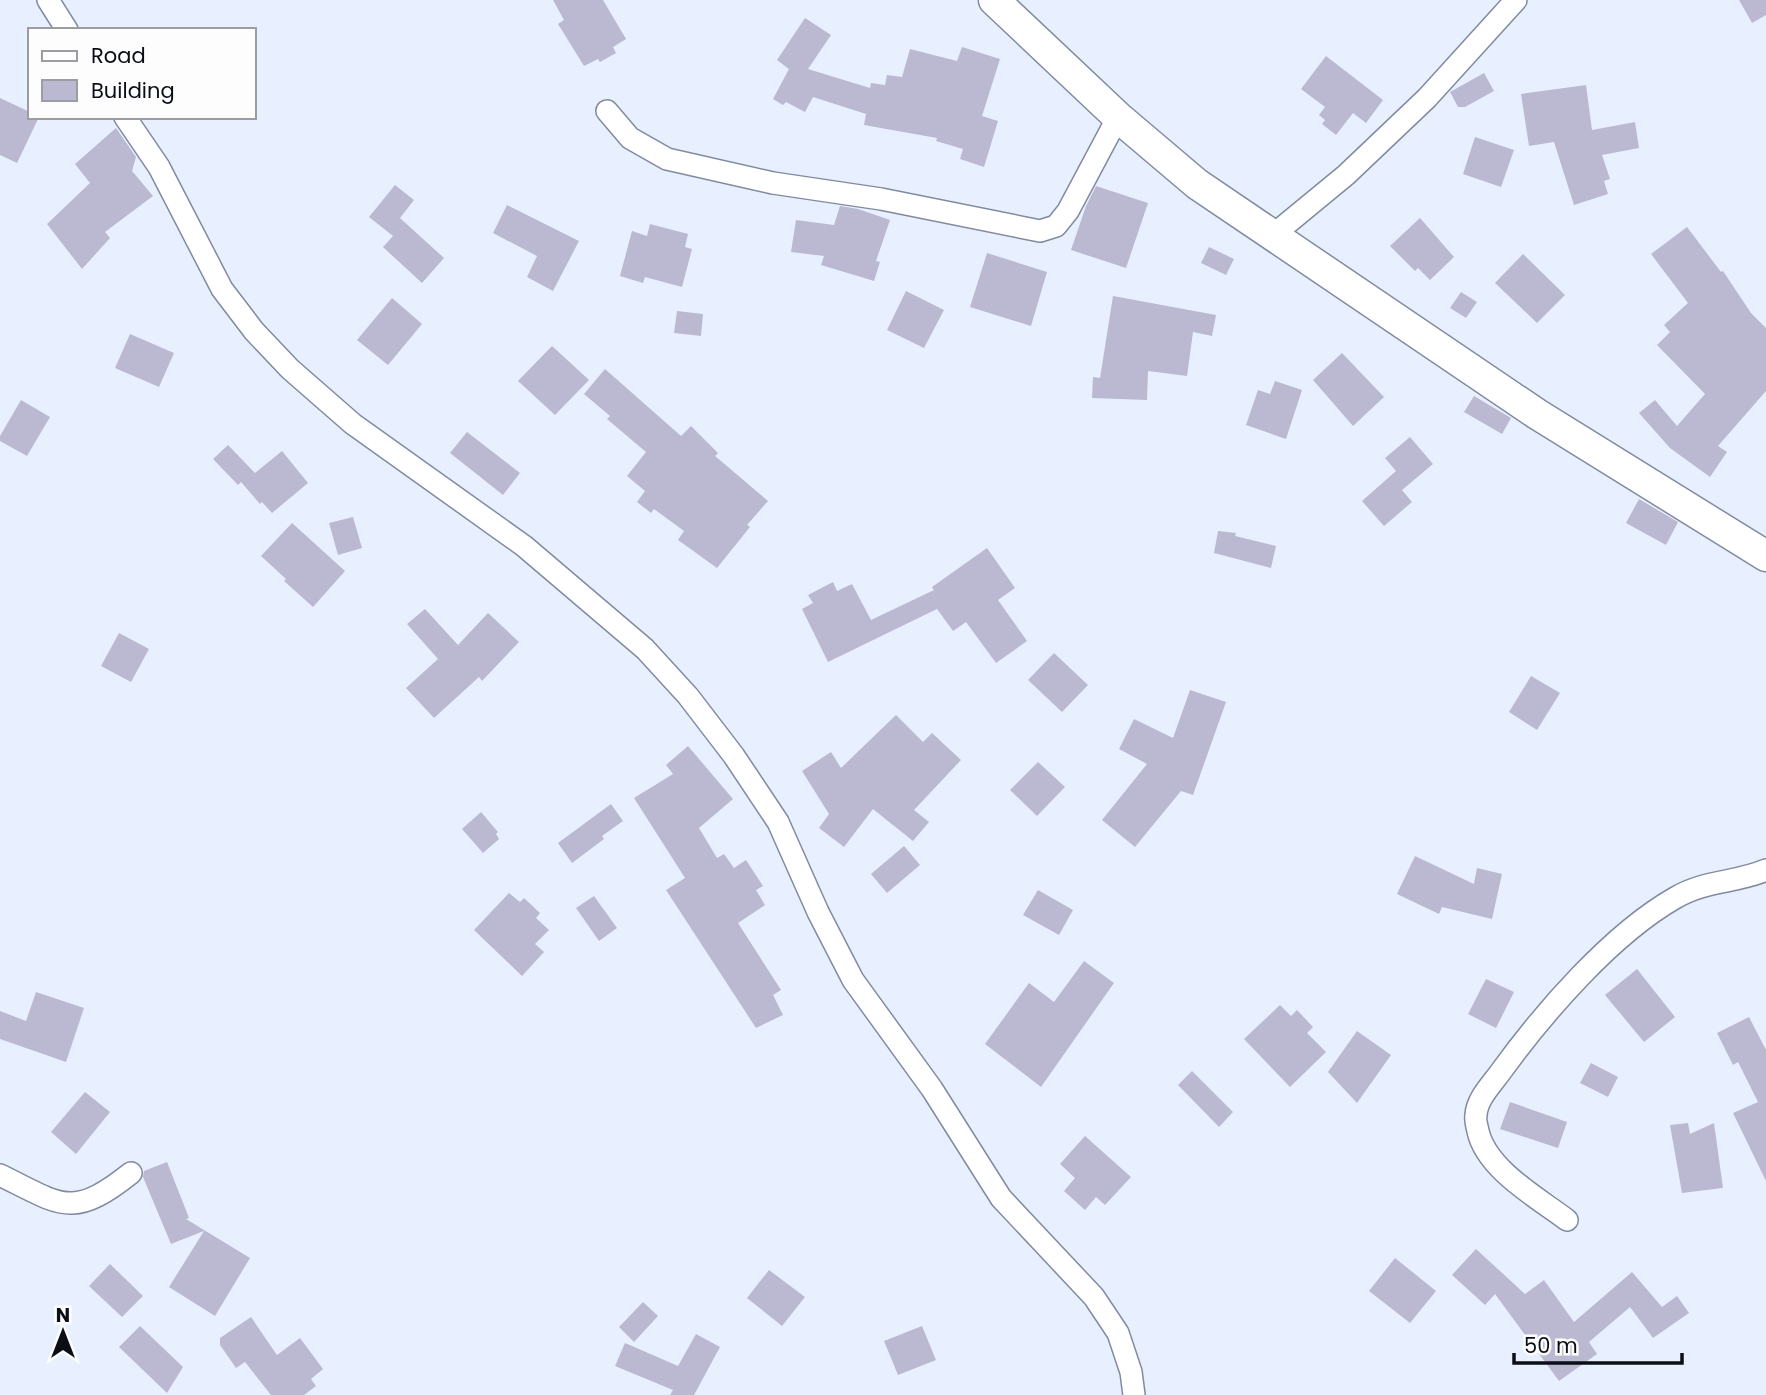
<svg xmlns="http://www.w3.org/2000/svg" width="1766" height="1395" font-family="Poppins,sans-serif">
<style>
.building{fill:#bbb8d2}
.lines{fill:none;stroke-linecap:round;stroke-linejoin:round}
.street-casing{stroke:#808ba1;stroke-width:24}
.secondary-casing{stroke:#808ba1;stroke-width:33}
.street{stroke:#fff;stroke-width:21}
.secondary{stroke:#fff;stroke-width:30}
</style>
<rect width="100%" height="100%" fill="#e8f0ff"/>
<g class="building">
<path d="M553 0H603L626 39 613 47 616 53 600 62 598 59 584 66 558 24 564 20Z"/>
<path d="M1739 0H1766V15L1752 23Z"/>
<path d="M805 18 831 35 808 69 870 88 871 83 885 85 887 75 902 77 910 49 957 61 962 47 1000 59 982 116 998 121 984 167 960 159 963 149 936 141 937 138 864 125 866 114 813 97 805 112 786 102 783 105 773 99 789 69 777 60Z"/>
<path d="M1326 56 1383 100 1366 123 1353 113 1336 135 1322 124 1325 120 1319 115 1325 107 1301 89Z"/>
<path d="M1484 73 1494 91 1465 107H1458L1450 92Z"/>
<path d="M1586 85 1592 130 1635 122 1639 148 1602 155 1610 179 1604 181 1608 194 1574 205 1554 142 1529 146 1521 94Z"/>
<path d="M0 98 30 112V117H39L17 163 0 155Z"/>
<path d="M116 128 136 157 132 171 153 196 105 232 110 238 82 269 47 224 90 183 75 164Z"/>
<path d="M1475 137 1514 150 1501 187 1463 174Z"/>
<path d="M395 185 414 200 400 218 444 258 422 283 383 247 393 236 369 217Z"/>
<path d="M1096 186 1148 203 1126 268 1071 250 1086 206Z"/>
<path d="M507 205 579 241 553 291 527 277 537 256 493 233Z"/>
<path d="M840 206 858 209 890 220 876 261 880 262 874 281 821 265 824 256 791 252 796 220 834 225Z"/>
<path d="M1420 218 1454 257 1430 280 1418 268 1415 271 1390 246Z"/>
<path d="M650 224 688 234 685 247 692 249 682 287 645 277 643 283 620 276 632 231 647 236Z"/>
<path d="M1687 227 1721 272 1723 271 1751 313 1766 328V391L1718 446 1727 452 1710 477 1670 448 1639 413 1655 400 1677 426 1705 394 1657 345 1670 332 1664 325 1688 303 1651 254Z"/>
<path d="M1209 247 1234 259 1226 275 1201 263Z"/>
<path d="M987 253 1047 272 1031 326 970 307Z"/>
<path d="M1523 254 1565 295 1537 323 1495 283Z"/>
<path d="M906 291 944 310 924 348 887 330Z"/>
<path d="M1461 292 1477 302 1466 318 1450 308Z"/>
<path d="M1113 296 1216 315 1212 336 1193 332 1187 376 1148 371 1147 400 1092 398 1093 377 1100 378Z"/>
<path d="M392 298 422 324 388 365 357 340Z"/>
<path d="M677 311 703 314 701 336 674 333Z"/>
<path d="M130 334 174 353 159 387 115 368Z"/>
<path d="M552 346 589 380 555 415 518 381Z"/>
<path d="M1342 353 1384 397 1353 426 1313 380Z"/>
<path d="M605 369 681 436 691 426 718 453 715 456 768 501 747 525 750 527 717 568 678 540 684 531 654 509 651 513 637 502 645 491 627 476 646 452 607 419 610 416 584 394Z"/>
<path d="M1275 381 1302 390 1286 439 1246 425 1258 390 1270 394Z"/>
<path d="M1474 396 1511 418 1502 434 1464 412Z"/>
<path d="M21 400 50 417 27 456 0 441V436Z"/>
<path d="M467 432 520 473 503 495 450 453Z"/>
<path d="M1410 437 1433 464 1402 490 1412 502 1384 526 1362 501 1396 471 1385 458Z"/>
<path d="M228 445 255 473 282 451 308 483 272 513 262 502 260 504 241 482 238 485 213 459Z"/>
<path d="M1639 499 1678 522 1666 545 1626 523Z"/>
<path d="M353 517 362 548 338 555 329 523Z"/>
<path d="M292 523 345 571 313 607 284 581 286 579 261 556Z"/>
<path d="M1218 531 1236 533 1235 536 1276 546 1271 568 1214 553Z"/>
<path d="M987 548 1015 588 998 600 1027 641 996 663 966 622 953 631 937 609 828 662 802 609 813 603 808 595 833 582 837 591 852 584 871 620 934 590 932 587Z"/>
<path d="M425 609 458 645 488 613 519 642 482 681 479 677 434 718 406 688 438 659 407 624Z"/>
<path d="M119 633 149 649 131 682 101 666Z"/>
<path d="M1054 653 1088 685 1062 712 1028 680Z"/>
<path d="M1531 676 1560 693 1537 730 1509 712Z"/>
<path d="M1190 690 1226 702 1193 795 1181 791 1135 847 1102 820 1147 764 1119 749 1134 719 1173 738Z"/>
<path d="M896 715 923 742 932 733 961 760 914 810 929 822 913 841 873 809 844 847 819 828 829 814 802 771 831 752 841 768Z"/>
<path d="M688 746 733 799 699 828 717 858 724 854 734 868 746 860 763 886 756 890 765 905 738 923 781 990 773 995 783 1015 756 1028 666 890 685 878 634 798 673 774 666 765Z"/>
<path d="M1038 762 1065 787 1037 816 1010 790Z"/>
<path d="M611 804 623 821 602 836 604 839 572 863 558 843Z"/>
<path d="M481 812 498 832 496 834 499 839 483 853 462 829Z"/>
<path d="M904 846 920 865 887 893 871 874Z"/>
<path d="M1415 856 1474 884 1477 868 1502 874 1492 919 1442 907 1439 914 1397 894Z"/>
<path d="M1038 890 1073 910 1059 935 1023 915Z"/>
<path d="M509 893 520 902 524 898 540 913 536 918 549 930 535 944 544 952 522 976 474 930Z"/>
<path d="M594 896 617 928 599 941 576 908Z"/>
<path d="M1084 961 1114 983 1041 1087 985 1044 1029 983 1054 1002Z"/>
<path d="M1637 969 1675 1017 1644 1042 1605 995Z"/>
<path d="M1486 979 1514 992 1496 1028 1468 1014Z"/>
<path d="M36 992 84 1008 66 1062 0 1039V1011L26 1021Z"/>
<path d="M1280 1005 1291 1016 1297 1010 1313 1027 1307 1033 1326 1052 1290 1087 1244 1039Z"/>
<path d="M1749 1017 1766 1050V1181L1733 1113 1758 1102 1738 1062 1733 1065 1717 1033Z"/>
<path d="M1357 1031 1391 1055 1357 1103 1328 1072Z"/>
<path d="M1591 1063 1618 1077 1608 1097 1580 1083Z"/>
<path d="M1192 1071 1233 1112 1219 1127 1178 1085Z"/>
<path d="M85 1092 110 1112 76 1154 51 1132Z"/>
<path d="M1510 1102 1567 1122 1558 1148 1500 1129Z"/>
<path d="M1688 1123 1690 1134 1714 1123 1723 1188 1682 1193 1670 1125Z"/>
<path d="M1085 1136 1131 1177 1105 1205 1096 1197 1085 1210 1064 1191 1075 1178 1060 1164Z"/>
<path d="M167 1162 189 1218 186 1219 250 1258 215 1316 169 1287 204 1231 171 1244 143 1177 144 1171Z"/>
<path d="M1476 1249 1525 1294 1544 1280 1574 1322 1632 1272 1662 1307 1677 1296 1689 1313 1653 1338 1630 1307 1589 1342 1597 1354 1559 1381 1495 1294 1485 1305 1452 1275Z"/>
<path d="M1395 1258 1436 1291 1410 1323 1369 1291Z"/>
<path d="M110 1264 143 1296 122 1317 89 1286Z"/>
<path d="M769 1270 805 1297 782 1326 747 1298Z"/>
<path d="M643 1302 658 1316 634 1342 619 1327Z"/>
<path d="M251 1317 277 1355 300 1338 323 1369 311 1379 316 1386 304 1395H271L245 1362 236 1368 220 1345V1338Z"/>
<path d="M140 1326 183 1367 167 1393 119 1347Z"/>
<path d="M922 1326 936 1360 898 1375 884 1341Z"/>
<path d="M696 1334 720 1347 694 1395H670L673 1390 615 1366 625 1343 678 1366Z"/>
</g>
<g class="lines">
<defs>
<g id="street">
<path d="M48 0 67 30"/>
<path d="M607 111 630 138 667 159 773 183 881 199 1040 231 1056 226 1068 211 1118 117"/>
<path d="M125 117 159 167 222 289 254 331 290 369 353 424 524 546 645 649 688 696 734 756 778 822 818 912 853 980 932 1089 1001 1198 1094 1297 1118 1333 1131 1372 1134 1395"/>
<path d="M1272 236 1346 175 1427 98 1516 0"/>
<path d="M0 1175C61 1205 72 1220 131 1173"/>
<path d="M1567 1220C1538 1198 1486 1169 1478 1131 1477 1127 1475 1120 1476 1115 1477 1098 1493 1083 1502 1070 1545 1011 1612 934 1675 898 1705 880 1736 883 1766 870"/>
</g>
<path id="secondary" d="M994 0 1118 117 1197 184 1537 414 1766 556"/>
</defs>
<use href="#street" class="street-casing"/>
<use href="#secondary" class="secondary-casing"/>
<use href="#street" class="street"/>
<use href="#secondary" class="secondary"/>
</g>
<rect x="28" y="28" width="228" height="91" fill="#fdfdfd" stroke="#9c9da1" stroke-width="2"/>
<rect x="42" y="51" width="35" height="10" fill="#ffffff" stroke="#9c9da1" stroke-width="2"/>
<text x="91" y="63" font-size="21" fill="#0b0e16">Road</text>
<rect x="42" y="80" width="35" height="21" fill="#bbb8d2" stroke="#9c9da1" stroke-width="2"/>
<text x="91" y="98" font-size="21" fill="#0b0e16">Building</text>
<g transform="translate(63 1332)" stroke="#fdfdfd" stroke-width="5" paint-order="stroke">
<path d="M0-5L12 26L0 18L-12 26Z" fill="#0b0e16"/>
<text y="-10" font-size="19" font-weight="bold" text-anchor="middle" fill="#0b0e16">N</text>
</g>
<path d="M1514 1353v10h168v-10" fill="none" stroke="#0b0e16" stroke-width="3.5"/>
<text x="1524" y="1353" font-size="21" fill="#0b0e16" stroke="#fdfdfd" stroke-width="5" paint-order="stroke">50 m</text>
</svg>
